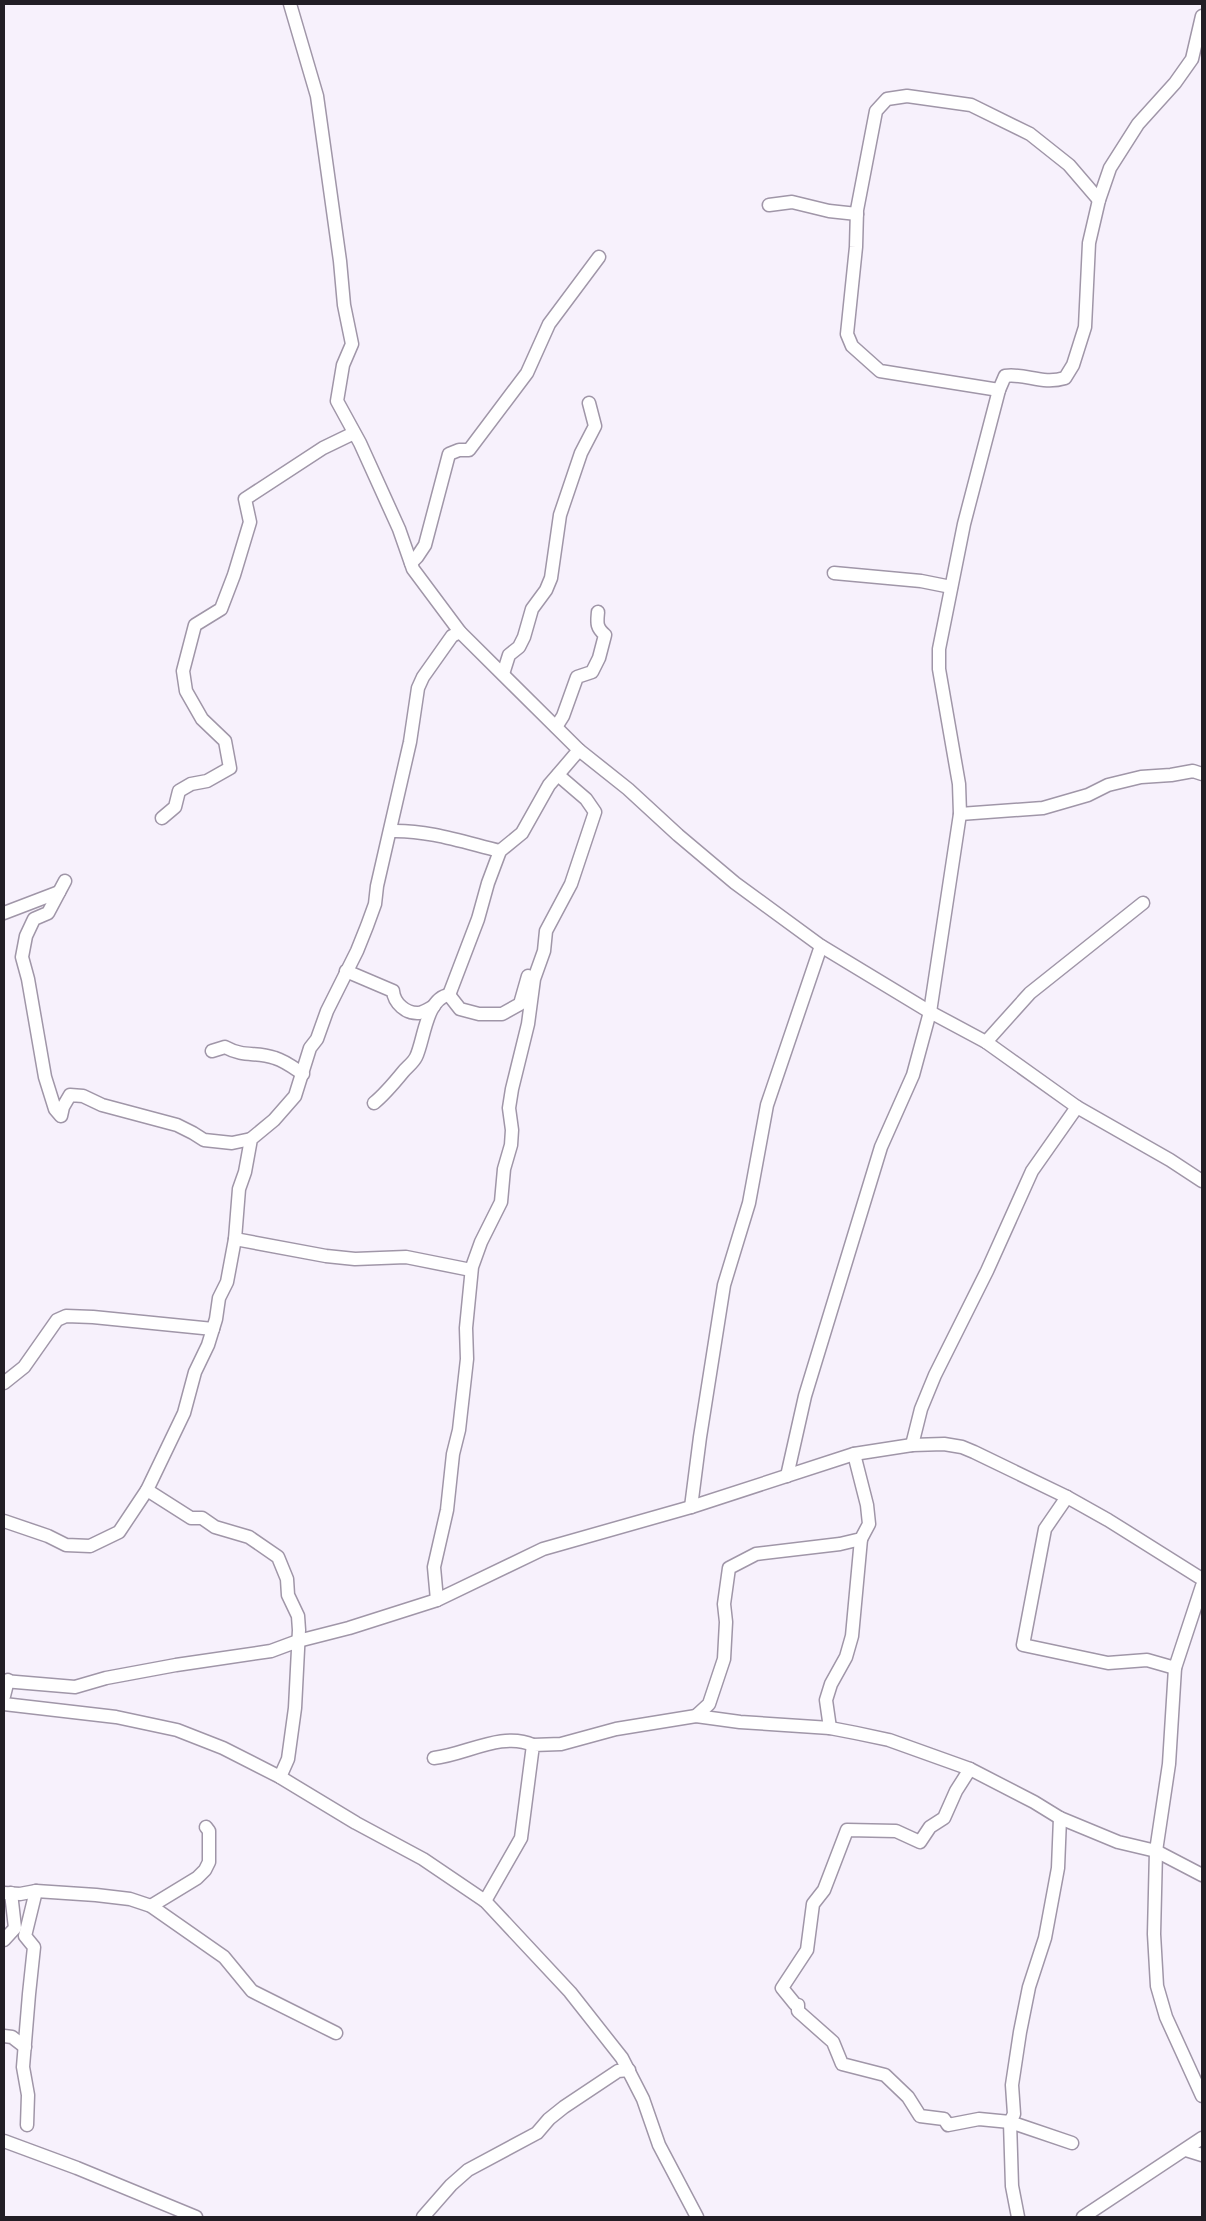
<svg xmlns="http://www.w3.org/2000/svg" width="1206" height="2221" font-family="'DejaVu Sans',sans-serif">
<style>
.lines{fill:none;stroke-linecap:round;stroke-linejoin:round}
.minor-casing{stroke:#a096a8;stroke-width:15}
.minor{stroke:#fff;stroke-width:12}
</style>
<rect width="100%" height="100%" fill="#f7f1fc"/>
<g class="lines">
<defs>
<g id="minor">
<path d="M290 4 317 96 340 261 344 305 352 344 343 365 337 401 360 443 399 529 413 569 460 632 579 750 628 789 678 835 735 883 821 946 930 1012 986 1042 1077 1107 1170 1160 1202 1181"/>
<path d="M769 205 792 202 829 211 857 214"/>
<path d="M999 390 880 371 852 346 847 334 856 247 857 210 876 111 887 99 907 96 971 105 1030 134 1069 165 1099 200"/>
<path d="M411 563 417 557 425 545 449 454 459 450H469L527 373 549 324 599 257"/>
<path d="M834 573 921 581 951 587"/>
<path d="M503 674 509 655 519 647 524 637 532 609 546 590 551 578 560 515 581 453 595 426 589 403"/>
<path d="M556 727 563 716 577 677 592 672 599 658 605 635C596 627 597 623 598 612"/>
<path d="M960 814 1043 808 1088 795 1108 785 1141 777 1171 775 1193 771 1202 774"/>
<path d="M162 818 175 807 179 791 191 784 207 781 230 768 225 741 202 719 186 691 183 671 195 625 221 609 234 575 250 522 245 499 323 448 354 433"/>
<path d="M391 831C429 830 463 842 500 851"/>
<path d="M65 881 48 913 34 919 26 936 22 957 28 979 45 1077 55 1109 61 1116 63 1107 70 1095 83 1096 102 1105 177 1125 193 1133 204 1140 232 1143 251 1139"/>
<path d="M4 913 59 892"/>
<path d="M346 971 393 991C394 1003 406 1014 419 1013 424 1012 430 1008 434 1006"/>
<path d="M449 995 478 919 488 883 500 851 522 833 549 785 579 750"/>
<path d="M449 995 460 1009 479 1014H502L520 1004 528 976"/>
<path d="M986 1042 1030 993 1143 903"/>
<path d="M212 1051 225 1047C245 1058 255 1051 275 1058 285 1061 294 1068 303 1074"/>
<path d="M374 1103C385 1094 394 1083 403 1072 407 1067 413 1063 416 1057 424 1041 426 998 449 995"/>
<path d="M235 1239 326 1256 355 1259 406 1257 471 1270"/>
<path d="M4 1383 24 1367 57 1320 66 1316 93 1317 213 1329"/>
<path d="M912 1445 921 1409 935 1375 987 1271 1032 1171 1077 1107"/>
<path d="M787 1476 805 1396 881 1147 913 1075 930 1012 960 814 959 784 939 669V649L964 524 999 390 1005 376C1026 373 1042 385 1065 378L1073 365 1085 327 1089 243 1099 200 1110 168 1138 124 1175 83 1192 59 1202 16"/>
<path d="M1067 1497 1045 1529 1023 1645 1108 1663 1147 1660 1175 1668"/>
<path d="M691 1507 700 1437 724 1285 749 1203 767 1105 821 946"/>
<path d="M4 1521 48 1536 66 1545 90 1546 119 1532 147 1490"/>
<path d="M1202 1586 1175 1668 1169 1764 1156 1851 1154 1934 1157 1986 1166 2017 1202 2096"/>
<path d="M437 1600 434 1567 447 1510 453 1454 459 1430 467 1359 466 1328 472 1267 481 1242 501 1202 504 1169 511 1145 512 1130 509 1108 512 1089 528 1024 534 979 544 951 546 931 571 884 595 812 586 799 558 775"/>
<path d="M4 1681 75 1687 106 1678 176 1665 271 1651 298 1641 349 1628 437 1600 543 1549 691 1507 854 1454 912 1445 944 1444 962 1447 974 1452 1067 1497 1108 1520 1202 1579"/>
<path d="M4 1696 8 1680"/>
<path d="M4 1704 116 1717 177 1730 223 1748 280 1777 356 1823 423 1859 485 1901 570 1992 622 2058 643 2099 659 2145 697 2217"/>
<path d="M696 1716 709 1704 724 1659 726 1622 724 1604 729 1568 756 1554 840 1544 861 1539 869 1524 867 1505 854 1454"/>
<path d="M830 1728 826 1700 831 1684 846 1657 852 1636 861 1539"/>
<path d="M434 1758C465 1755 502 1731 533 1745"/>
<path d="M970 1769 956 1791 944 1818 930 1827 920 1842 896 1831 847 1830 824 1890 813 1904 807 1950 782 1988 795 2004 798 2005V2011L833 2042 842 2064 885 2075 908 2097 920 2116 944 2119 948 2125 979 2119 1010 2122 1072 2143"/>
<path d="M280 1777 288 1759 295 1708 299 1630 298 1616 288 1595 287 1579 278 1557 249 1537 215 1527 202 1518H191L147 1490 184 1413 195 1372 208 1345 216 1319 219 1298 227 1282 235 1239 239 1189 245 1172 251 1139 274 1120 295 1096 310 1048 317 1039 327 1011 357 951 367 926 375 904 377 886 410 742 418 688 423 677 452 636 460 632"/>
<path d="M4 1893 20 1894 36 1891 96 1895 130 1899 151 1906 224 1957 252 1991 336 2033"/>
<path d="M485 1901 521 1838 533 1745 561 1744 616 1729 696 1716 740 1722 830 1728 856 1733 889 1740 970 1769 1034 1802 1060 1818 1118 1842 1156 1851 1202 1875"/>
<path d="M151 1906 197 1878 205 1870 209 1862V1831L206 1827"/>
<path d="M4 1940 15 1928 11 1893"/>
<path d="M4 2036 12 2037 25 2047"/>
<path d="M27 2125 28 2095 23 2067 29 1994 34 1947 25 1936 36 1891"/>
<path d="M4 2141 77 2168 196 2217"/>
<path d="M1186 2150 1202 2155"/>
<path d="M423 2217 451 2185 468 2170 537 2133 549 2119 564 2107 618 2071 629 2070"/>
<path d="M1018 2217 1012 2186 1010 2122 1014 2114 1012 2085 1020 2032 1029 1987 1045 1938 1058 1868 1060 1818"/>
<path d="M1083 2217 1202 2138"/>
</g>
</defs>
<use href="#minor" class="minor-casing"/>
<use href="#minor" class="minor"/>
</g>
<rect width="1206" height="2221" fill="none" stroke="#221e25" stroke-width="10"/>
</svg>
